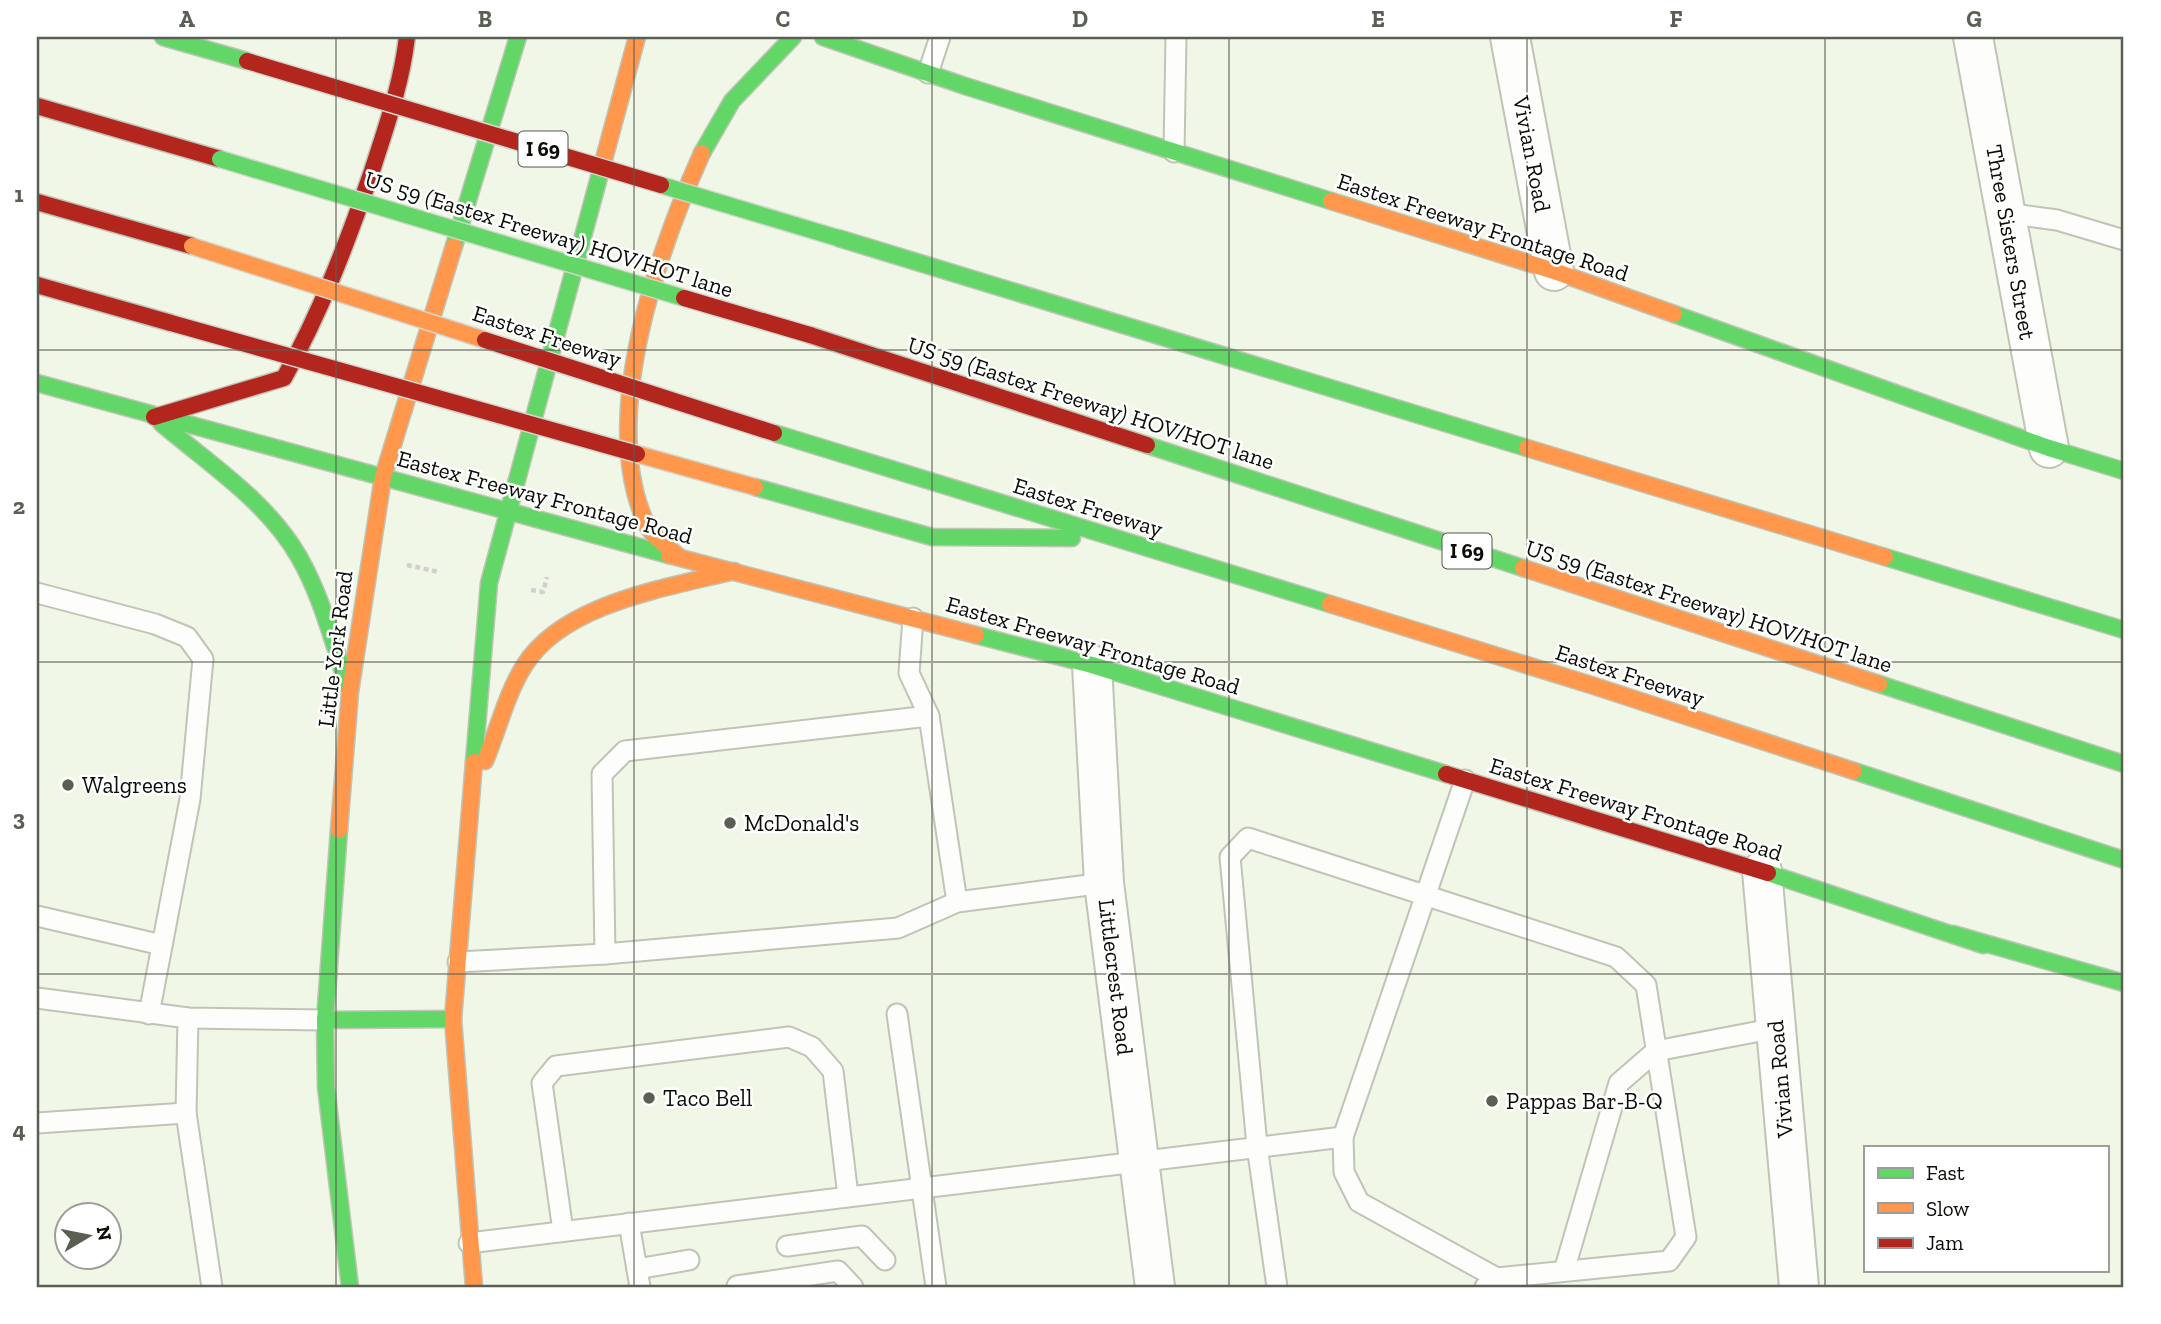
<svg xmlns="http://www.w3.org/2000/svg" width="2161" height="1324" font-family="'Zilla Slab',serif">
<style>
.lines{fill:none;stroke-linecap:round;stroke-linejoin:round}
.lane-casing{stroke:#bfc4b7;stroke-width:23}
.street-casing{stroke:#bfc4b7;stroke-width:42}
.fast-casing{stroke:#bfc4b7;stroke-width:19}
.slow-casing{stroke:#bfc4b7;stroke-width:19}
.jam-casing{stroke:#bfc4b7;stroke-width:19}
.path{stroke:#d0d2cd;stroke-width:4.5;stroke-dasharray:5 3.5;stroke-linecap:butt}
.lane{stroke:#fdfefb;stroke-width:19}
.street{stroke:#fdfefb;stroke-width:38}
.fast{stroke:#63d668;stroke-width:16}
.slow{stroke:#ff974d;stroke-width:16}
.jam{stroke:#b3261e;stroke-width:16}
.fast-bridge-casing{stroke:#d3d5ce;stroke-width:19;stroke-linecap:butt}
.slow-bridge-casing{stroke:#d3d5ce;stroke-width:19;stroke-linecap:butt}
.jam-bridge-casing{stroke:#d3d5ce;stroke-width:19;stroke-linecap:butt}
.fast-bridge{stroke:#63d668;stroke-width:16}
.slow-bridge{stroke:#ff974d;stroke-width:16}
.jam-bridge{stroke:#b3261e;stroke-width:16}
.grid{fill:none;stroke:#5a5f54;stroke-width:2;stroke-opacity:0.55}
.poi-dot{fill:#5a5f54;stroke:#fff;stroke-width:2.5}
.labels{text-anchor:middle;stroke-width:5;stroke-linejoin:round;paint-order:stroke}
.shield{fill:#fff;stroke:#535650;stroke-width:2}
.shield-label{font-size:21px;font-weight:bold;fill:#090d05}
.street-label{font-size:23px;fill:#090d05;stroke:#fff}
.poi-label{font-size:23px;fill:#090d05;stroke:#fff;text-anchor:start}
.neatline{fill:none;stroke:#5a5f54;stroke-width:2.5}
.grid-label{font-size:23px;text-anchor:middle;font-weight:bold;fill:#5a5f54}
</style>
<rect width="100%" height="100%" fill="#f1f7e7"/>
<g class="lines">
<defs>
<g id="lane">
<path d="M928 73 940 37"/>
<path d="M1174 152 1176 37"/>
<path d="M2006 213 2057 220 2124 240"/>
<path d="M37 593 155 624 187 637 203 659 190 799 149 1014"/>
<path d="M913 618 909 673 929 716 957 902"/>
<path d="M37 916 162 945"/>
<path d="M605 954 602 774 625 751 929 716"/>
<path d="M458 962 605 954 898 928 957 902 1104 883"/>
<path d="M37 998 188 1018 325 1020"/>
<path d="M897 1014 936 1287"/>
<path d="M188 1018 186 1113 212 1287"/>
<path d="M37 1123 186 1113"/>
<path d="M1343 1137 1465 780"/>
<path d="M629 1223 640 1287"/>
<path d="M563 1231 542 1083 556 1066 789 1037 812 1047 833 1071 848 1196"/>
<path d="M469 1243 1343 1137 1344 1172 1359 1202 1497 1278"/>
<path d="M787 1246 862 1236 885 1260"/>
<path d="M637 1269 689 1260"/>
<path d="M1564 1271 1619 1083 1656 1051 1776 1028"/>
<path d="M737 1286 838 1271 853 1287"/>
<path d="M1277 1287 1257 1146 1230 857 1248 838 1616 957 1646 985 1686 1237 1669 1261 1497 1278 1485 1287"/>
</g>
<g id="street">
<path d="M1510 37 1554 271"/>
<path d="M1973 37 2049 448"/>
<path d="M1092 665 1104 883 1155 1287"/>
<path d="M1762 871 1799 1287"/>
</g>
<g id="fast">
<path d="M163 37 247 61"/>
<path d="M823 37 962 85 1331 201"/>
<path d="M702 153 732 101 793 37"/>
<path d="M838 238 1527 448"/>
<path d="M454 246 518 37"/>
<path d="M1674 314 2049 448 2124 471"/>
<path d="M37 383 669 555"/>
<path d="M161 423C209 464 267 501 299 557 322 597 333 643 348 687"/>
<path d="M774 433 1330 604"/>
<path d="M1147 445 1523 568"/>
<path d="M755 487 932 537 1072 538"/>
<path d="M1885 557 2124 630"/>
<path d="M976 635 1092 665 1446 774"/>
<path d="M1879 684 2124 764"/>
<path d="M474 762 489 583 604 159"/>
<path d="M1854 771 2124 860"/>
<path d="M339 830 325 1020 326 1087 350 1287"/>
<path d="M1768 873 1983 945"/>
<path d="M1953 934 2124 983"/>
<path d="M325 1020 453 1019"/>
</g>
<g id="slow">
<path d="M604 159 637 37"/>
<path d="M1331 201 1554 271 1674 314"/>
<path d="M1527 448 1885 557"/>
<path d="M669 555 976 635"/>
<path d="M678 556C667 546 651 536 645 521 599 416 658 252 702 153"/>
<path d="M1523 568 1879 684"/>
<path d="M1330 604 1591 685 1854 771"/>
<path d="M485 761C498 730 506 695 524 666 563 603 667 588 734 571"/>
<path d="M339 830 350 692 383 477 454 246"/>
<path d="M474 1287 453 1019 474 762"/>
</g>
<g id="jam">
<path d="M37 106 220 159"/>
<path d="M37 202 192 246"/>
<path d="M37 285 171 323"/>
<path d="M810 335 1147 445"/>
<path d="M154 417 284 378C321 312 347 243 372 171 387 124 401 86 407 37"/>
<path d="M1446 774 1768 873"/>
</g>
</defs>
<use href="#lane" class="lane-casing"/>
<use href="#street" class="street-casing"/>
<use href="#fast" class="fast-casing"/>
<use href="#slow" class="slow-casing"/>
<use href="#jam" class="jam-casing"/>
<g class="path">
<path d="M407 565 439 572"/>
<path d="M531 590 543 592 547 577"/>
</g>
<use href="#lane" class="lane"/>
<use href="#street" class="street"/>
<use href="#fast" class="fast"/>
<use href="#slow" class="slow"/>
<use href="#jam" class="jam"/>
<defs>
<g id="fast-bridge">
<path d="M220 159 684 298"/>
<path d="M661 185 838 238"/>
</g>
<g id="slow-bridge">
<path d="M192 246 485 340"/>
<path d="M637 454 755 487"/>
</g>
<g id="jam-bridge">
<path d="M247 61 661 185"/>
<path d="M684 298 810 335"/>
<path d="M171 323 637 454"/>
<path d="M485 340 774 433"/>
</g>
</defs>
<use href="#fast-bridge" class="fast-bridge-casing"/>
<use href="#slow-bridge" class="slow-bridge-casing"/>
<use href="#jam-bridge" class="jam-bridge-casing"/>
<use href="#fast-bridge" class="fast-bridge"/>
<use href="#slow-bridge" class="slow-bridge"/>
<use href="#jam-bridge" class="jam-bridge"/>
</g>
<path class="grid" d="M336 37V1287M634 37V1287M932 37V1287M1229 37V1287M1527 37V1287M1825 37V1287M37 350H2124M37 662H2124M37 974H2124"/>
<g class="poi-dot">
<circle cx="68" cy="785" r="7"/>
<circle cx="730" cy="823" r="7"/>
<circle cx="649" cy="1098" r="7"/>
<circle cx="1492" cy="1101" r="7"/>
</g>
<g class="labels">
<g class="shield">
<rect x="518.5" y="131.5" width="49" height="35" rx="5"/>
<rect x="1442.5" y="533.5" width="49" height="35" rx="5"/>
</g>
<g class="shield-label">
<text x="543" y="156">I 69</text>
<text x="1467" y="558">I 69</text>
</g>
<g class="street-label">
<text transform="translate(1532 154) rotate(79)" y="8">Vivian Road</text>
<text transform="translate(1483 227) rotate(18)" y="8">Eastex Freeway Frontage Road</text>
<text transform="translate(549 234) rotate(17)" y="8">US 59 (Eastex Freeway) HOV/HOT lane</text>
<text transform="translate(2011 242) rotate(80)" y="8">Three Sisters Street</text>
<text transform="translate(547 336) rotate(18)" y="8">Eastex Freeway</text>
<text transform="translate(1091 403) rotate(18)" y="8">US 59 (Eastex Freeway) HOV/HOT lane</text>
<text transform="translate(545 497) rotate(15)" y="8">Eastex Freeway Frontage Road</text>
<text transform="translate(1088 507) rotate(17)" y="8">Eastex Freeway</text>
<text transform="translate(1709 606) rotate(18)" y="8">US 59 (Eastex Freeway) HOV/HOT lane</text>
<text transform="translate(1093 645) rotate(16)" y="8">Eastex Freeway Frontage Road</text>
<text transform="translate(335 649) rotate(-83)" y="8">Little York Road</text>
<text transform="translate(1630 675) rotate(18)" y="8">Eastex Freeway</text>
<text transform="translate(1636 809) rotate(17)" y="8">Eastex Freeway Frontage Road</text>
<text transform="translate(1116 977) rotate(83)" y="8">Littlecrest Road</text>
<text transform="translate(1780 1079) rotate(-95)" y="8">Vivian Road</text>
</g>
<g class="poi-label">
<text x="82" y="793">Walgreens</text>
<text x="744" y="831">McDonald's</text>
<text x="663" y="1106">Taco Bell</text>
<text x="1506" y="1109">Pappas Bar-B-Q</text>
</g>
</g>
<rect width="2161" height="1324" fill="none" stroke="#ffffff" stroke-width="77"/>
<rect x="1864" y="1146" width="245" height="126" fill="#ffffff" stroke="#9d9e9b" stroke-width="2"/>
<rect x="1878" y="1168" width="35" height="10" fill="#63d668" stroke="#9d9e9b" stroke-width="2"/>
<text x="1926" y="1180" font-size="21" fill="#090d05">Fast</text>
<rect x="1878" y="1203" width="35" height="10" fill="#ff974d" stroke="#9d9e9b" stroke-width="2"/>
<text x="1926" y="1216" font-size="21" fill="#090d05">Slow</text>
<rect x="1878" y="1238" width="35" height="10" fill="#b3261e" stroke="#9d9e9b" stroke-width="2"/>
<text x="1926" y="1250" font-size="21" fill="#090d05">Jam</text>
<g transform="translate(88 1236) rotate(80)"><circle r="33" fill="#ffffff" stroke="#9d9e9b" stroke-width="2"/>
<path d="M0-5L12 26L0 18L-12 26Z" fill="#5a5f54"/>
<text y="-10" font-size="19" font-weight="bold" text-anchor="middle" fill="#090d05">N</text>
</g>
<rect x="38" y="38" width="2084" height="1248" class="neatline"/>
<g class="grid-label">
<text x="187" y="27">A</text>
<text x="485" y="27">B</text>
<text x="783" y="27">C</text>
<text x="1080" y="27">D</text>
<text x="1378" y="27">E</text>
<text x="1676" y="27">F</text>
<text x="1974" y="27">G</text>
<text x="19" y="202">1</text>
<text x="19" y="514">2</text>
<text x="19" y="826">3</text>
<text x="19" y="1138">4</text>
</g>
</svg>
